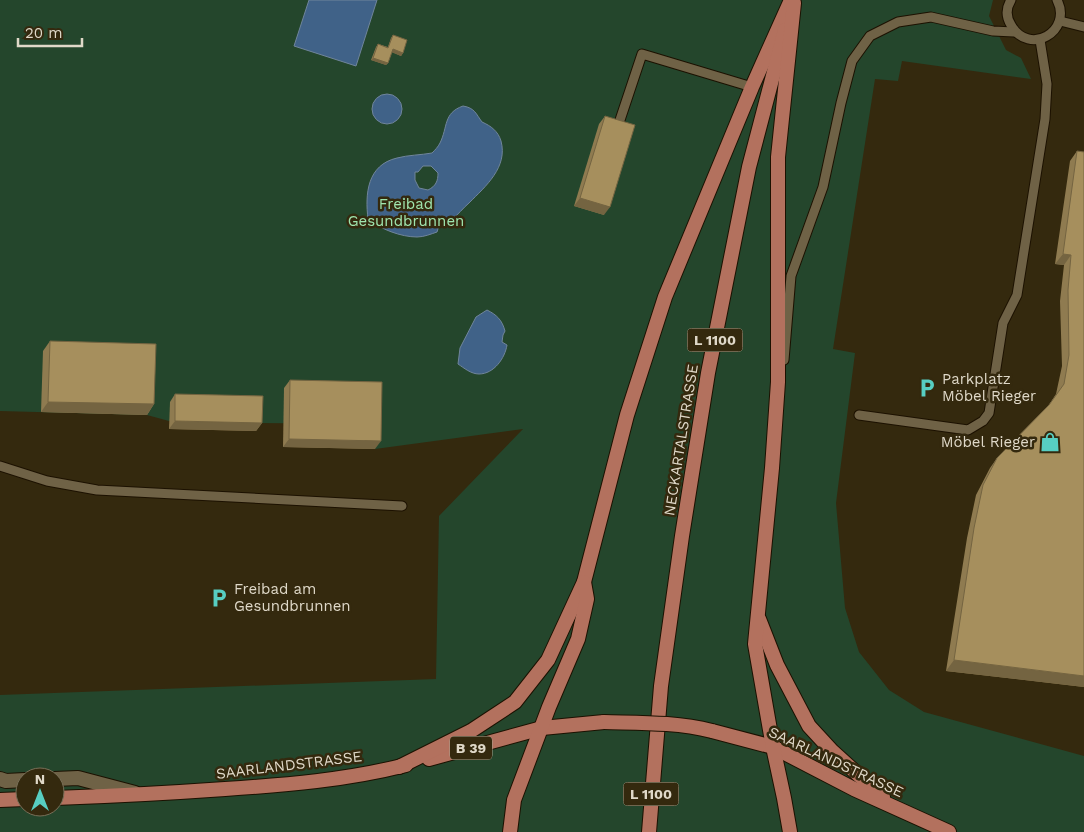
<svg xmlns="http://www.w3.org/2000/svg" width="1084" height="832" font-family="'Work Sans',sans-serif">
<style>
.green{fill:#24462c;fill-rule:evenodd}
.water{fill:#406288;stroke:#70859b;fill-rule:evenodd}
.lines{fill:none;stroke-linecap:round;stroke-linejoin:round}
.service-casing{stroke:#1c1100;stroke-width:11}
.secondary-casing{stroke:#1c1100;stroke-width:16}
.primary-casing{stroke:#1c1100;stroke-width:16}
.service{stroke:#6f6246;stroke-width:9}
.secondary{stroke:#6f6246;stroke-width:14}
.primary{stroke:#b3715e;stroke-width:14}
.primary-bridge-casing{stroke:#1c1100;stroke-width:16;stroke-linecap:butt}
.primary-bridge{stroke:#b3715e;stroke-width:14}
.wall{fill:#8f7b50}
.shaded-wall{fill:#746441}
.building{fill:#a68f5d;stroke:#746441}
.labels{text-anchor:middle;stroke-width:5;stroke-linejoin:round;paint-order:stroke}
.shield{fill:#34290e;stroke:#aca490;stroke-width:1}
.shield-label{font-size:14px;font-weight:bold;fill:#dfd8c8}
.park-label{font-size:15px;fill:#9fe5ae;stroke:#34290e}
.poi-label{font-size:15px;fill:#dfd8c8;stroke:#34290e;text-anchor:start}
.street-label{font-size:15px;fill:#dfd8c8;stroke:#34290e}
</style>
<rect width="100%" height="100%" fill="#34290e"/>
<path class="green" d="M0 0H993L989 16 1006 50 1021 58 1031 79 902 61 898 81 875 79 833 349 855 353 836 503 845 608 859 652 889 690 924 712 1084 756V832H0V695L436 679 439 516 523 429 375 449V424L256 423 169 421 147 415 0 411ZM25 777H55V807H25Z"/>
<g class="water">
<path d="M309 0H377L356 66 294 46Z"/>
<circle cx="387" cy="109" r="15"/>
<path d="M463 106C475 108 476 114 482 122 491 126 498 131 501 141 508 167 486 186 469 203 463 208 458 215 451 220 448 222 444 221 440 222L437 232C431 234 424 237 417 237 401 237 380 229 368 219 365 194 367 165 397 158 408 155 421 155 432 153 435 150 438 147 440 143 448 127 443 113 463 106ZM423 166H431L438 173C438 181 436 186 428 190L419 188 415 180V172H418Z"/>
<path d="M487 310C497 315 502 320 505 331L503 335 502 342 507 345C505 358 494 374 479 374 471 374 464 368 458 364L460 348 476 317Z"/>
</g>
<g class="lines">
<defs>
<g id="service">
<path d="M1011 0C1006 8 1006 17 1011 25 1029 57 1073 31 1057 0"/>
<path d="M1060 21 1084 27"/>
<path d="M620 120 642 54 752 87"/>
<path d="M784 360 791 276 823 187 841 103 852 61 870 36 898 22 931 17 993 31 1014 32"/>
<path d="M859 415 968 430 983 421 989 413 1003 323 1017 295 1045 119 1047 84 1040 40"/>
<path d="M0 466 47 481 97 490 402 506"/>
</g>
<g id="secondary">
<path d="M0 779 6 781 25 780"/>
<path d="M55 779 78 778 135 793"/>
</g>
<g id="primary">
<path d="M759 619 777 665 809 726 832 751 883 797"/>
<path d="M712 731 773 747 854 789 949 832"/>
<path d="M429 759 542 728 604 722"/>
<path d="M399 767 471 731 515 702 548 660 584 582 627 415 665 297 752 87 791 0"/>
<path d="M55 798C112 796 169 793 225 789 286 785 347 780 406 765"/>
<path d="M0 800 25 799"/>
<path d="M510 832 514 800 549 707 578 639 587 599 584 582"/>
<path d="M649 832 661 686 682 536 708 373 749 167 785 30"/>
<path d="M790 832 784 798 773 747 755 644 772 468 778 382V157L794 3"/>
</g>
</defs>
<use href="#service" class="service-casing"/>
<use href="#secondary" class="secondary-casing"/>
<use href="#primary" class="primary-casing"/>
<use href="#service" class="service"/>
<use href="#secondary" class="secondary"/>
<use href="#primary" class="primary"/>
<defs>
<path id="primary-bridge" d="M604 722C640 723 676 722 712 731"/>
</defs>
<use href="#primary-bridge" class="primary-bridge-casing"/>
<use href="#primary-bridge" class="primary-bridge"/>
</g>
<g class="wall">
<path d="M393 35 403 53 401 56 392 52 388 63 386 65 371 60 376 47 378 44 388 47 391 38Z"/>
<path d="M605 116 604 215 574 206 599 124Z"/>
<path d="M1077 151 1084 687 946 671 967 538 976 495 990 468 997 458 1049 405 1056 394 1062 366 1060 301 1064 265 1055 264 1070 161Z"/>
<path d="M50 341 154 404 147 415 41 412 43 351Z"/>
<path d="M290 380 375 449 283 447 284 388Z"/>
<path d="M175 394 262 423 256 431 169 429 170 402Z"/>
</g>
<g class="shaded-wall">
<path d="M393 49 403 53 401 56 391 52Z"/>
<path d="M373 58 388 63 386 65 371 60Z"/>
<path d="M580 198 610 207 604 215 574 206Z"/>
<path d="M1063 254 1071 255 1064 265 1055 264Z"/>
<path d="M48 402 154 404 147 415 41 412Z"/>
<path d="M175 421 262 423 256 431 169 429Z"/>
<path d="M289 439 381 441 375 449 283 447Z"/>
<path d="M954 660 1084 676V687L946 671Z"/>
</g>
<g class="building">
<path d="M393 35 407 40 403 53 393 49 388 63 373 58 378 44 388 48Z"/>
<path d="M605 116 635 125 610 207 580 198Z"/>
<path d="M1077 151 1084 152V676L954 660 974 528 983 485 997 458 1049 405 1064 384 1069 355 1068 290 1071 255 1063 254Z"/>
<path d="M50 341 156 344 154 404 48 402Z"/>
<path d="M290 380 382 382 381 441 289 439Z"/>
<path d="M175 394 263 396 262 423 175 421Z"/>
</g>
<defs>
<symbol id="parking-bare" viewBox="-9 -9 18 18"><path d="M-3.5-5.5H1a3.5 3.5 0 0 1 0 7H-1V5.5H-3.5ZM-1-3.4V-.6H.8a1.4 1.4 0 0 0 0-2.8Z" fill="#57cec2" stroke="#34290e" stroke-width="2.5" paint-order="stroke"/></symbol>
<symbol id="shop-bare" viewBox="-9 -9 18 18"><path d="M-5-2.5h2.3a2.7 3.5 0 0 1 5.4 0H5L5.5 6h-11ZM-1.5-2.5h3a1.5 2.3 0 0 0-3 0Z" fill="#57cec2" stroke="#34290e" stroke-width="2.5" paint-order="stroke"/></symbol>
</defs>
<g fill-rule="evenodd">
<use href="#parking-bare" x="913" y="374" width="28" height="28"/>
<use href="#shop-bare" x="1036" y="428" width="28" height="28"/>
<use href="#parking-bare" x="205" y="584" width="28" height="28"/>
</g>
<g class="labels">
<g class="shield">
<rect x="687.5" y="328.5" width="55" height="23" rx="4"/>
<rect x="450" y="736.5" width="42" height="23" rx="4"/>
<rect x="623.5" y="782.5" width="55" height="23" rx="4"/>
</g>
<g class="shield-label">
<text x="715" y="345">L 1100</text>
<text x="471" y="753">B 39</text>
<text x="651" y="799">L 1100</text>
</g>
<g class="park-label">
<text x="406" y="209">Freibad<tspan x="406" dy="17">Gesundbrunnen</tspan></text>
</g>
<g class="poi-label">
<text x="942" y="384">Parkplatz<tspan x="942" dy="17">Möbel Rieger</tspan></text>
<text x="1035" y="447" text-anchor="end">Möbel Rieger</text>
<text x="234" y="594">Freibad am<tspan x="234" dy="17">Gesundbrunnen</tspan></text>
</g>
<g class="street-label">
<text transform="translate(681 440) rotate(-81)" y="5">NECKARTALSTRASSE</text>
<text transform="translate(836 762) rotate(25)" y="5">SAARLANDSTRASSE</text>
<text transform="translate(289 765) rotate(-7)" y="5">SAARLANDSTRASSE</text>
</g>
</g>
<g transform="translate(40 792)"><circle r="24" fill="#34290e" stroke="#786f58"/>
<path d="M0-4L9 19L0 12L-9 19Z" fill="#57cec2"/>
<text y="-8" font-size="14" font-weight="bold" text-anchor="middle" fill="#dfd8c8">N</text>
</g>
<path d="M18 38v8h64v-8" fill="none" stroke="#dfd8c8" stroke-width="2.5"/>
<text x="25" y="38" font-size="15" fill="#dfd8c8" stroke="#34290e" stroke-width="4" paint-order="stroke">20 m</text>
</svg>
